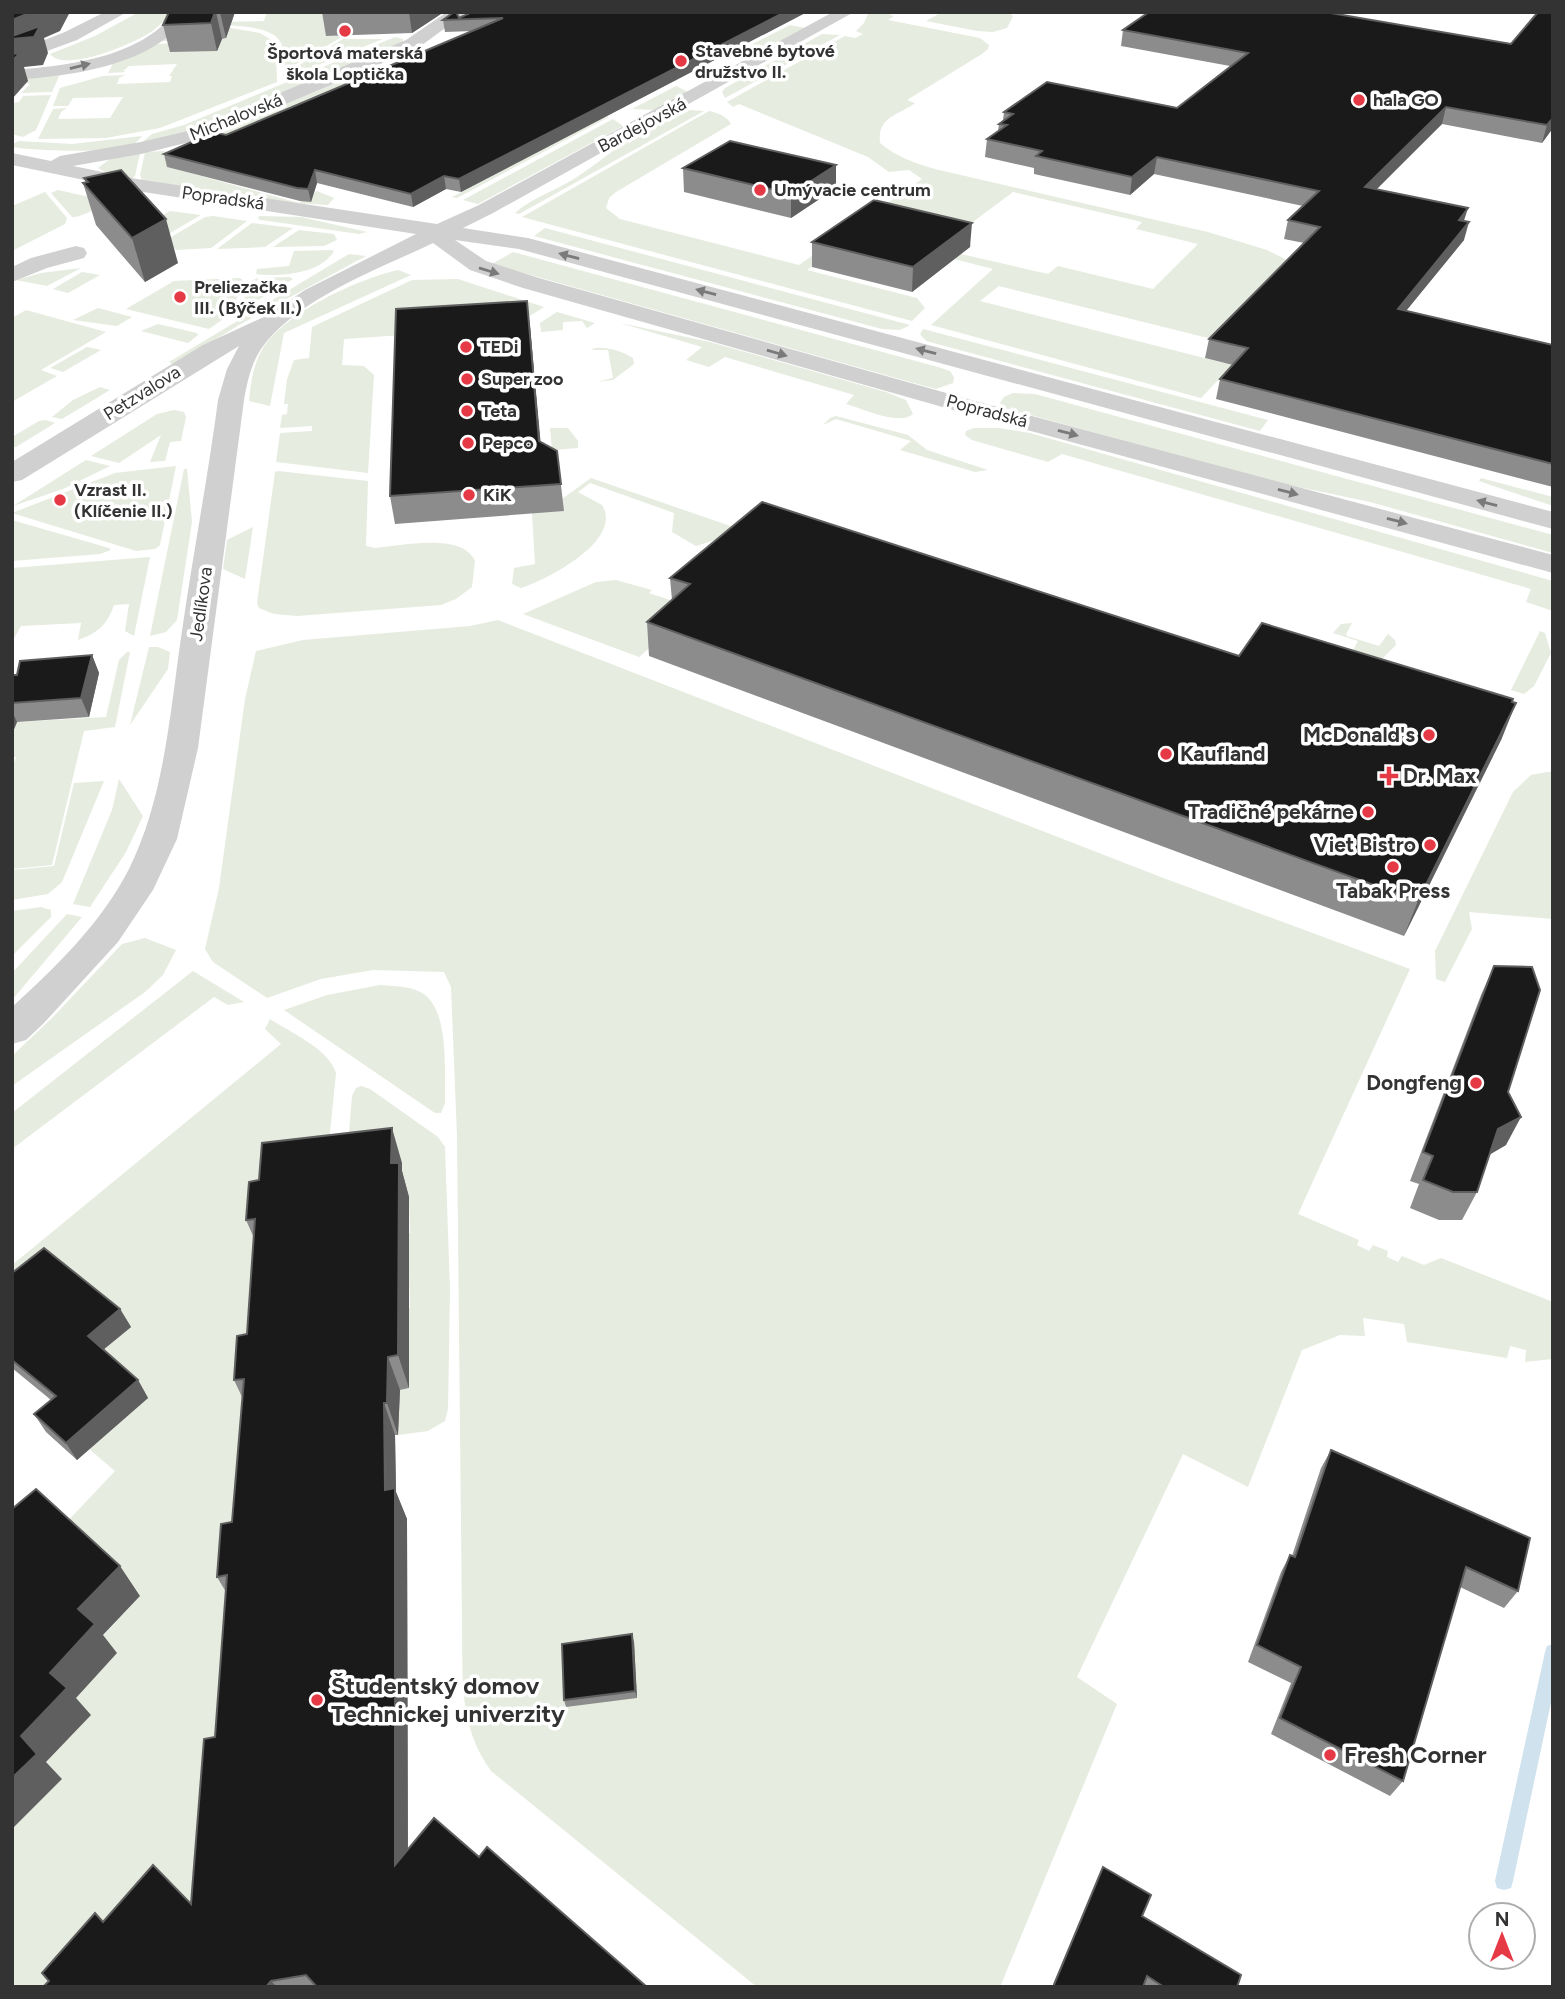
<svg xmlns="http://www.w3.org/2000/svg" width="1565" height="1999" font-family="Figtree,sans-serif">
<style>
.green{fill:#e6ecdf}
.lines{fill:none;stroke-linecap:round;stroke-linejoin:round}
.stream{fill:#cfe2ee;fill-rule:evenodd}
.minor{fill:#d0d0d0;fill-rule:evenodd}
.wall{fill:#8c8c8c}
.shaded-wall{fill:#5f5f5f}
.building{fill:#1a1a1a;stroke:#5f5f5f;stroke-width:2}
.oneway{fill:#7a7a7a}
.poi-dot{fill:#e63946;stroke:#fff;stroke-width:2.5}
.labels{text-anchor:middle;stroke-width:7;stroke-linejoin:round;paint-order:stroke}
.far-poi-label{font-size:18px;font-weight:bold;fill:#333;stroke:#fff;text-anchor:start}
.far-street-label{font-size:18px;fill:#333;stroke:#fff}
.poi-label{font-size:21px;font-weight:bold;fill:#333;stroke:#fff;text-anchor:end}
.near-poi-label{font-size:24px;font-weight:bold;fill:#333;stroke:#fff;text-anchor:start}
</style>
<rect width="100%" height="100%" fill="#fff"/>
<g class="green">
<path d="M139 12H167L168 19C161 22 157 28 151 32 133 44 65 73 50 54L95 36Z"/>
<path d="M267 12H331L326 36 341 35 340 38 291 67H282C282 60 284 50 281 43 273 26 237 26 221 25L223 22 264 21Z"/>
<path d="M869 12H894L890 15 894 16 888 20 980 38 989 45 988 49 982 54 907 100 915 103C898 116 877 116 880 143 897 157 914 163 935 169L1208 232 1267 250 1299 266 1240 346 999 286 980 301 1224 363 1238 359 1201 398 931 325 993 269 954 259 961 254 1048 274 1058 266 1153 289 1198 244 1136 229 1142 222 1013 192 950 239 972 245 970 247 873 224 807 270 917 298 925 308 912 321 522 217 709 111C718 113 727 116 731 124L616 192 609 198 606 208 620 219 799 265 922 179 909 170 889 172 868 157 739 104 733 107 727 102 845 36 855 38 863 34 856 31 864 23Z"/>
<path d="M942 12H1007L1013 16 1007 28 993 32 977 31 926 21Z"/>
<path d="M790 25 805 28 762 52 741 50Z"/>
<path d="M225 27 260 33 272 40 276 49 277 82 160 128 106 138 38 139 53 109 67 108 61 112 58 119 110 118 123 97 73 98 68 106H53L60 88 103 76 125 75 119 78 117 84 170 82 172 76H169L177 64 129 66 123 71 126 72 108 73 115 60 156 44 177 43V41H161L176 33Z"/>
<path d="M822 34 840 35 725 98 722 92 725 88Z"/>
<path d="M395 37 403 39 402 43 194 130 141 143 152 134 184 125Z"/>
<path d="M343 39H383L283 79V75Z"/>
<path d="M389 65 400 68 355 164 213 135 366 70Z"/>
<path d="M60 74 52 92 21 93 30 84 12 79Z"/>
<path d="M676 86 688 92 653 110 632 109Z"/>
<path d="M51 95 36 130 23 137 12 134V103L19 102 23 96Z"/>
<path d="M690 110 704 111 519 214 515 213C532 197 558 190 577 177 612 154 648 119 690 110Z"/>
<path d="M606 116 609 117 457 198 452 197Z"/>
<path d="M613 119 623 126 478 204 463 200Z"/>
<path d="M142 136C139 139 137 142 134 144 116 154 34 151 12 147V144L19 141 72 144Z"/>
<path d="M164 151 173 154 168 167 299 203 317 191 334 198 328 205 278 202 142 180 140 175 145 152Z"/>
<path d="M140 153 135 176 131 179 109 175 98 168 111 158Z"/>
<path d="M58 190 103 200C98 209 82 217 72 217L51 193Z"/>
<path d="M45 192 67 218 65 224 12 251V206Z"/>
<path d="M170 211 201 215 165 236 152 221Z"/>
<path d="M213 216 247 221 211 248 176 250 166 240 205 217Z"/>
<path d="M259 216 301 217 367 232 359 234 261 220 258 219Z"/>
<path d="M252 223 293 228 265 247 217 249Z"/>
<path d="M545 228 910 325 900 330 882 329 534 236Z"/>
<path d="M299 230 334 234 337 240 324 246 273 247Z"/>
<path d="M331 250 334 251C321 274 280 277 256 274L257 269 289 266 294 251Z"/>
<path d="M513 252 938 367 950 371 954 377 953 383 936 389 921 385 492 264Z"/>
<path d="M349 254 366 256 239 325 174 365 169 362Z"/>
<path d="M81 268 47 286 16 280 41 273Z"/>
<path d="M398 270 411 275 284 333 270 406 249 401C251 383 253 364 263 348 286 312 358 279 398 270Z"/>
<path d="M82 272 100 275 68 293 53 289Z"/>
<path d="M240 278 244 281 230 314 209 329 126 309 174 281Z"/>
<path d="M258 278 289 277 293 279 245 308 241 307 251 281Z"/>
<path d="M458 279 544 307 520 322 521 327 344 339 342 365 364 366 374 375 368 473 276 462 280 433 312 431V426L280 428 282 415 287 414 288 404H284L287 379 294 360 309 358 312 327 412 280Z"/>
<path d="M98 308 132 317 117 326 73 320Z"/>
<path d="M26 310 106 332 41 370 57 376 12 402V318Z"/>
<path d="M557 312 595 323 587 328 582 321 563 322V330L541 332 540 323Z"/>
<path d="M620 323 710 342 886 392 906 400 913 414C899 426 864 409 846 404L854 395 725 357 709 367 686 360 702 347Z"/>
<path d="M158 324 197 333 198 335 188 343 141 331Z"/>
<path d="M923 329 1268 420 1260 431 926 341 920 334Z"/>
<path d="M87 347 101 350 63 372 50 368Z"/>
<path d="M595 348C608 347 622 351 633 358L634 364 613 380 597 382 613 378 608 350H591Z"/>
<path d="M100 387 110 390 62 419 52 417 73 400Z"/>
<path d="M1013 393 1035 394 1553 535V553L1370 502 1270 481 1005 408 1000 403 1004 397Z"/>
<path d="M174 410 184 412 186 417 181 441 170 442 165 461 150 462 161 435 119 463 91 456 157 414Z"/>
<path d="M836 416 908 435 927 450 988 470 975 472 900 450 911 441 836 419 823 425 830 418Z"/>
<path d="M46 420 55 423 16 447H12V437L39 421Z"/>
<path d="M550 428H568L578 441V448L552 450Z"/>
<path d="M974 428H999L1030 433 1553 581V611L1526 602 1531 589 1062 454 1048 462 972 440 965 435 966 431Z"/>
<path d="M86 460 110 466 63 489 13 506Z"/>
<path d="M176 466 160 545 155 549 136 551 12 513 115 473Z"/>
<path d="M184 469H187L192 522 177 620 166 632 150 636Z"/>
<path d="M278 471 368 481 366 546 375 548C401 546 462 532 475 561L472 587 456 599 441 605 297 616 274 614 259 608 257 603 275 472Z"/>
<path d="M591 478 745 531 696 546 672 532 674 513 590 483 578 492 602 505C624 540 547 580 521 588L512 584 514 568 535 564 532 513 562 499Z"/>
<path d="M1481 478 1553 497V506L1479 481Z"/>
<path d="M12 520 109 548 111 550 100 554 12 561Z"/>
<path d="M253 527 245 579 223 569 227 540Z"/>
<path d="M150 557 134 636 125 631 129 604 114 605C107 625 98 633 78 640L81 623 21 626 12 642V568Z"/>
<path d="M616 580 652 590 649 593 682 604 685 617 639 657 523 614 596 582Z"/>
<path d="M498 620 1166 879 1410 969 1298 1214 1359 1240 1357 1245 1369 1251 1373 1245 1388 1251 1387 1257 1398 1262 1402 1256 1424 1265 1441 1258 1553 1302V1359L1525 1362 1526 1350 1510 1346 1507 1358 1407 1342 1404 1324 1363 1318 1365 1336 1340 1335 1302 1350 1248 1487 1183 1454 1077 1677 1117 1704 1000 1987H757L491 1771C458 1725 463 1677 462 1622L457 1136 451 987 444 972 373 970 321 979 267 998 213 962 205 949 219 888 245 699 256 651 303 640 470 626Z"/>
<path d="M1350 623H1352L1346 634 1347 636 1379 646 1388 634 1395 640 1396 645 1374 667 1349 658 1358 641 1333 633 1341 624Z"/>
<path d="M1540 631 1545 633 1551 653 1534 686 1524 694 1511 690Z"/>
<path d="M149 647H158L170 652 168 669 130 725Z"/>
<path d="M127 652H130L115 727 84 731 52 865 12 869V769L16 757H12V734L16 722 106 717 119 660Z"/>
<path d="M1547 772H1553V919L1469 912 1472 929 1445 982 1436 979 1435 951 1513 792 1531 775Z"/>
<path d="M119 779 143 816 126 852 90 907 73 904 112 810Z"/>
<path d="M104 781 62 882 48 894 12 900V870L54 866 74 783Z"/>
<path d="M41 907 51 910V917L12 956V911Z"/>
<path d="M67 914 82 917 12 1000V973Z"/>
<path d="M145 938 176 950 163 975 145 992 12 1086V1056L53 1017 122 944Z"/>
<path d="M193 971 244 1002 228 1005 214 997 12 1149V1113Z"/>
<path d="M380 985C392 986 407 986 418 991 451 1004 444 1073 445 1103L441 1113H435L284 1010 327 995Z"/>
<path d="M270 1019C291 1033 328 1048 336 1073L326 1172 225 1892 73 1987H12V1829L62 1779 46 1762 101 1638 140 1596 64 1525 115 1471 89 1449 66 1415 48 1398 130 1327 12 1301V1265L281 1044 265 1029Z"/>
<path d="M361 1086 370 1089 438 1137 445 1147 450 1289 448 1409 445 1421 428 1431 398 1435 400 1390 409 1388 401 1309 410 1308 409 1269 401 1234 410 1233 409 1198 346 1169 352 1096 356 1088Z"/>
</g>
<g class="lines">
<path class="stream" d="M1553 1644V1693L1513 1881 1511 1888 1504 1890 1497 1888 1495 1881 1545 1652 1547 1646Z"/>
<g class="minor">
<path d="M105 12H127L77 40 12 64V53L65 32Z"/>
<path d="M175 12H192C154 66 73 76 12 80V70C66 66 140 58 175 12Z"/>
<path d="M447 12H467L418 48 206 138 141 154 73 166 137 179 437 224 479 205 833 12H854L493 213 463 228 528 238 1553 512V529L519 249 455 240 486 261 539 278 964 398 1553 555V573L946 408 523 288 470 270 433 243C379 269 296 299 261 349 251 364 247 383 244 400L198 748 177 839 153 890 118 942 44 1023 26 1040 12 1044V1007C56 967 102 922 129 869 165 796 170 711 182 631 193 554 208 477 218 400L227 369 239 346 22 480 12 482V462L203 345 266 316 305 290 416 234 137 191 12 165V153L51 161 60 156 141 142 192 130 406 40Z"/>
<path d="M76 246 84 248 87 253 84 258 47 268 12 282V267L31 258Z"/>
</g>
</g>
<g class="wall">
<path d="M169 12H235L226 38 222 39 217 51 170 52 163 25Z"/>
<path d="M322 12H444L412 33 326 36Z"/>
<path d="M807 12 461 192 446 189 413 207 317 183 311 202 300 201 167 167 164 154 226 135 473 31 445 32 443 20 459 18Z"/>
<path d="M1553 12V128L1542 143 1442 124 1376 189 1464 221V240L1406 311 1553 345V487L1216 399 1220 379 1233 365 1205 358 1209 339 1304 243 1284 239 1288 220 1303 206 1154 174 1130 195 1034 174V168L985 157 987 139 998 131 999 124 1003 120 1004 112 1177 108 1230 66 1121 46 1123 30 1511 44Z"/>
<path d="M836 165V188L791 218 684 192 683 168Z"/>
<path d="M84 178 178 263 145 282 96 225 83 183H86Z"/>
<path d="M812 242 970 247 912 292 812 267Z"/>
<path d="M530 327 540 441 557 451 564 511 395 524 390 496Z"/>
<path d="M670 578 1239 656 1502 738 1404 936 649 656 647 622 672 600Z"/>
<path d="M92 655 99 673 89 717 17 722 12 734V675Z"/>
<path d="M1494 966 1508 1092 1506 1145 1490 1154 1477 1192 1462 1220H1439L1410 1208 1419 1184 1410 1181 1481 995Z"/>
<path d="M402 1163V1171L409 1197V1388L400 1390 398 1435H395L396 1492 407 1519 408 1849 479 1857 647 1987H43L104 1921 191 1904 215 1737 226 1592 217 1577 232 1522 243 1399 234 1380 247 1334 254 1238 246 1220Z"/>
<path d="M12 1273 120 1309 131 1327 103 1350 138 1380 148 1398 77 1460 46 1432 34 1414 51 1400 12 1368Z"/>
<path d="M1331 1450 1518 1591 1504 1608 1460 1587 1403 1781 1390 1796 1271 1734 1291 1683 1248 1662 1281 1572 1290 1555 1292 1556 1321 1468Z"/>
<path d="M634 1642 637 1698 566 1707 564 1700Z"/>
<path d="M1103 1867 1142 1916 1237 1987H1052Z"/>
</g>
<g class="shaded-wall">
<path d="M32 12H70L60 31 44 38 48 53 43 65 24 67 28 81 12 99V20Z"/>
<path d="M216 12 222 39 217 51 211 23Z"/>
<path d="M220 12H235L226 38Z"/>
<path d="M409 12H444L412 33Z"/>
<path d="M785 12H807L461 192 459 179Z"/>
<path d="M1446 107 1442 124 1361 205 1365 187Z"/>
<path d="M1553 118V128L1542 143 1547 125Z"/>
<path d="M1157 157 1154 174 1130 195 1132 177Z"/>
<path d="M836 165V188L791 218V194Z"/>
<path d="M315 170 317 183 311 202 308 189Z"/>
<path d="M444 176 446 189 413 207 411 194Z"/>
<path d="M1468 208 1462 227 1459 220Z"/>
<path d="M166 219 178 263 145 282 132 238Z"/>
<path d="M1469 222 1464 240 1392 328 1398 309Z"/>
<path d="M972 223 970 247 912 292 913 267Z"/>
<path d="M527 301 530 327 543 468 539 441Z"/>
<path d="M92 655 99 673 89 717 81 698Z"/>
<path d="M1516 703 1502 738 1404 936 1418 901Z"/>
<path d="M12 711 17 722 12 734Z"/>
<path d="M1521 1117 1506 1145 1484 1158 1498 1129Z"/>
<path d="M392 1128 402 1163V1171L409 1197V1388L398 1355 391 1163Z"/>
<path d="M120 1309 131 1327 98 1354 88 1336Z"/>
<path d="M388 1357 400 1390 398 1435 387 1403Z"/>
<path d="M138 1380 148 1398 77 1460 66 1443Z"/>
<path d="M384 1403 395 1435 396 1492 407 1519 408 1888 395 1865Z"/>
<path d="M120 1566 140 1596 103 1635 117 1653 76 1698 91 1715 46 1762 62 1779 12 1829V1778L21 1736 50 1673 78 1609Z"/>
<path d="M632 1634 634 1642 637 1698 635 1691Z"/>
<path d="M271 1981 277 1987H266Z"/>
</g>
<g class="building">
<path d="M12 12H32L12 20Z"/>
<path d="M169 12H215L211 23 163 25Z"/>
<path d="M454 12H456L459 18 472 12H785L459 179 444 176 411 194 315 170 308 189 297 188 164 154 214 132 226 135 503 18 443 20Z"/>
<path d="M1149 12H1325L1511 44 1538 12H1553V118L1547 125 1446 107 1365 187 1468 208 1459 220 1469 222 1398 309 1553 345V464L1220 379 1248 348 1209 339 1320 227 1288 220 1319 191 1157 157 1132 177 1036 156 1042 151 987 139 1007 125 999 124 1013 114 1004 112 1047 82 1177 108 1248 53 1123 30Z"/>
<path d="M40 26 34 37 12 39V36Z"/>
<path d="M20 53 12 61V54Z"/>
<path d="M730 141 836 165 791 194 683 168Z"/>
<path d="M121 170 166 219 132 238 83 183 88 182 84 178Z"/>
<path d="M874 200 972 223 913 267 812 242Z"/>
<path d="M527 301 539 441 557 451 561 484 390 496 396 309Z"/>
<path d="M762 502 1239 656 1262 623 1513 699 1512 702 1516 703 1418 901 647 622 690 584 670 578Z"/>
<path d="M92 655 81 698 12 703V675H17L20 661Z"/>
<path d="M1494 966 1532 967 1540 990 1508 1092 1521 1117 1498 1129 1477 1192H1453L1423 1180 1433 1156 1423 1152Z"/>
<path d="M392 1128 391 1163H399L398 1355 388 1357 387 1403H384L385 1490 395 1488V1865L434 1818 479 1857 487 1847 647 1987H317L306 1975 271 1981 266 1987H43L49 1981 42 1973 95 1913 103 1922 153 1865 191 1904 204 1739 215 1737 227 1575 217 1577 221 1524 232 1522 244 1379 234 1380 237 1336 247 1334 255 1219 246 1220 249 1182 259 1180 262 1143Z"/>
<path d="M44 1248 120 1309 88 1336 138 1380 66 1443 34 1414 56 1396 12 1360V1273Z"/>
<path d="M1331 1450 1530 1538 1518 1591 1466 1567 1403 1781 1280 1718 1301 1667 1257 1645 1290 1555 1295 1557Z"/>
<path d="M36 1489 120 1566 78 1609 95 1624 50 1673 67 1688 21 1736 37 1754 12 1778V1509Z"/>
<path d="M632 1634 635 1691 564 1700 562 1644Z"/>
<path d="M1103 1867 1151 1895 1142 1916 1241 1975 1237 1987H1164L1147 1976 1143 1987H1053Z"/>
</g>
<defs><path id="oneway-solid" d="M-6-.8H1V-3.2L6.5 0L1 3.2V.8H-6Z" transform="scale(1.75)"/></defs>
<g class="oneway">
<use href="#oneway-solid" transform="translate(80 66) rotate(-14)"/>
<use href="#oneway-solid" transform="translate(569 256) rotate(-165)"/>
<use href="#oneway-solid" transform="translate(489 271) rotate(17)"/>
<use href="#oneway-solid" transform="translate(706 292) rotate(-165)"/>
<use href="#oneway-solid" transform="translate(926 351) rotate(-165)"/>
<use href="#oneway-solid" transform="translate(777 353) rotate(16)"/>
<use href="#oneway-solid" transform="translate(1068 433) rotate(15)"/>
<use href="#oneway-solid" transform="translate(1288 492) rotate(15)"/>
<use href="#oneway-solid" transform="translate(1487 503) rotate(-165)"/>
<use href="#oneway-solid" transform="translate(1397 521) rotate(15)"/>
</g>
<g class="poi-dot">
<circle cx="345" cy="31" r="7"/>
<circle cx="681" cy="61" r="7"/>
<circle cx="1359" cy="100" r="7"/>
<circle cx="760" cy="190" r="7"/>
<circle cx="180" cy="297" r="7"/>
<circle cx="466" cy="347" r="7"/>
<circle cx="467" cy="379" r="7"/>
<circle cx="467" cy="411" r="7"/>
<circle cx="468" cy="443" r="7"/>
<circle cx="469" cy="495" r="7"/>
<circle cx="60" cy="500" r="7"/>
<circle cx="1429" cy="735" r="7"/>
<circle cx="1166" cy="754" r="7"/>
<path d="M1385.5 765.5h7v7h7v7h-7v7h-7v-7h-7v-7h7z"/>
<circle cx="1368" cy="812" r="7"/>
<circle cx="1430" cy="845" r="7"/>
<circle cx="1393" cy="867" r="7"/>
<circle cx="1476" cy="1083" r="7"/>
<circle cx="317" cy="1700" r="7"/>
<circle cx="1330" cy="1755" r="7"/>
</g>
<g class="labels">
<g class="far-poi-label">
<text x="695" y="57">Stavebné bytové<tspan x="695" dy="21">družstvo II.</tspan></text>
<text x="345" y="59" text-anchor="middle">Športová materská<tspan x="345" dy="21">škola Loptička</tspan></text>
<text x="1373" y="106">hala GO</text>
<text x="774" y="196">Umývacie centrum</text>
<text x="194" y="293">Preliezačka<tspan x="194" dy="21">III. (Býček II.)</tspan></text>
<text x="480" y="353">TEDi</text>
<text x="481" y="385">Super zoo</text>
<text x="481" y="417">Teta</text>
<text x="482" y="449">Pepco</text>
<text x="74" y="496">Vzrast II.<tspan x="74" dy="21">(Klíčenie II.)</tspan></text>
<text x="483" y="501">KiK</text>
</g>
<g class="far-street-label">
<text transform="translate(236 117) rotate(-22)" y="6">Michalovská</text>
<text transform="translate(642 125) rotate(-28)" y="6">Bardejovská</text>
<text transform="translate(223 198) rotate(8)" y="6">Popradská</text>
<text transform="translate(142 393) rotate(-32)" y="6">Petzvalova</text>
<text transform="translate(987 411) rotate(15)" y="6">Popradská</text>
<text transform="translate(201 604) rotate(-82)" y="6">Jedlíkova</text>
</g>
<g class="poi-label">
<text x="1415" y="742">McDonald's</text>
<text x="1180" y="761" text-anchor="start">Kaufland</text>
<text x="1403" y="783" text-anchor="start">Dr. Max</text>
<text x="1354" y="819">Tradičné pekárne</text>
<text x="1416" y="852">Viet Bistro</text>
<text x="1393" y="898" text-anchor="middle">Tabak Press</text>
<text x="1462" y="1090">Dongfeng</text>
</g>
<g class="near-poi-label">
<text x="331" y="1694">Študentský domov<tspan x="331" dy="28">Technickej univerzity</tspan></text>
<text x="1344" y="1763">Fresh Corner</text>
</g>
</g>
<rect width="1565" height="1999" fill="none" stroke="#333333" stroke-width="28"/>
<g transform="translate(1502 1936)"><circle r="33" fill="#ffffff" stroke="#adadad" stroke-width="2"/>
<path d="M0-5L12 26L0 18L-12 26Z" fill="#e63946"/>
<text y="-10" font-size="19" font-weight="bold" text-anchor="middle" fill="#333333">N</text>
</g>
</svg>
